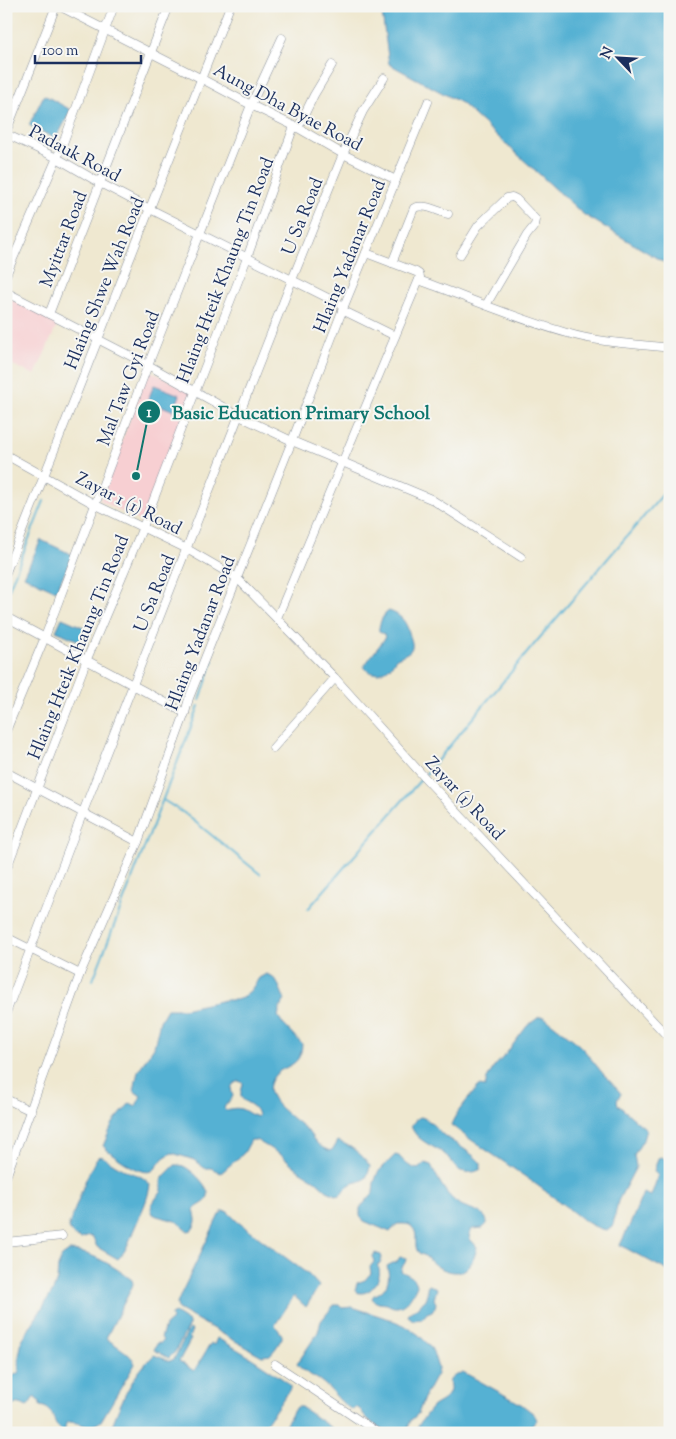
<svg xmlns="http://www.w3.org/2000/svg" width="676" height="1439" font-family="'Sorts Mill Goudy',serif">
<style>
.built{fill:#f7cfd2}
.water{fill:#55b1d3;stroke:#387098;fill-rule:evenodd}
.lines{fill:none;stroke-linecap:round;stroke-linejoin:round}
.stream{stroke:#55b1d3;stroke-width:2}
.minor-casing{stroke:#858c97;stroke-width:9}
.minor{stroke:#fff;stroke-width:8}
.labels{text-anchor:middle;stroke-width:4;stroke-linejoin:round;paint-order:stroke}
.street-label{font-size:18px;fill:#1b2f5e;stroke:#f6f6f2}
.leader{fill:none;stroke:#0f766e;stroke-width:2}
.callout-dot{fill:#0f766e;stroke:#f6f6f2;stroke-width:2}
.mark-label{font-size:15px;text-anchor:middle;font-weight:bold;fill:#fff}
.callout-label{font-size:19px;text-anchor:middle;font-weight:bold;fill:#0f766e;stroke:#f6f6f2;stroke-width:4;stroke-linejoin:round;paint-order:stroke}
</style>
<rect width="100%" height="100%" fill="#f6f6f2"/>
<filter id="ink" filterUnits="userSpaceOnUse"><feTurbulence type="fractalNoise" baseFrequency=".02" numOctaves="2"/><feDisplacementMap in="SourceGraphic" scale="10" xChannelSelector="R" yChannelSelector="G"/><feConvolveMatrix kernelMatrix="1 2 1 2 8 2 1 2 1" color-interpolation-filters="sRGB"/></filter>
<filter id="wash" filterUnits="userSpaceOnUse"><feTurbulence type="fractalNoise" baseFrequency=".0096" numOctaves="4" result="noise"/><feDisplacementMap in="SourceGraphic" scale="20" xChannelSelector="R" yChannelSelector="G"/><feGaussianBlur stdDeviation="1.12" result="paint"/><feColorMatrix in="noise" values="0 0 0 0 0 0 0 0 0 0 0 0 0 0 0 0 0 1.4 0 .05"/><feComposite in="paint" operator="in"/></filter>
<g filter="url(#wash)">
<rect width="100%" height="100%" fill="#efe8d0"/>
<g class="built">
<path d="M7 297 58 323 35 375 6 362Z"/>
<path d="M148 370 193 392 141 522 100 500Z"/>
</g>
<g class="water">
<path d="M381 6H670V266L583 214 461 103 389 64Z"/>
<path d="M44 95 71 110 56 139 29 125Z"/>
<path d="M154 385 180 395 174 411 148 400Z"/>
<path d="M41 540 73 555 56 591 24 576Z"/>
<path d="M389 611C402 615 407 623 410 636 411 639 413 644 412 647 411 653 402 655 397 658 394 660 393 664 390 667 382 674 369 677 364 666L385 638 384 634 379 632C378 625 383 614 389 611Z"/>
<path d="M62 618 92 631 86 644 56 631Z"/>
<path d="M266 974C278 977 280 990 285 1000L280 1008 278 1016 283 1024 302 1044C301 1073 278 1061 270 1084 269 1088 269 1092 271 1095 276 1107 297 1121 307 1130 311 1135 314 1141 319 1145 322 1148 326 1149 330 1151L334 1148 338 1141C351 1146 362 1154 370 1166 366 1188 357 1177 347 1187 343 1190 343 1193 339 1196L327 1191 315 1180 299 1170 281 1155 256 1140H251L244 1153 221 1173 211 1168H204L195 1160 172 1153C170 1154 168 1155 165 1157 160 1160 158 1168 152 1171 140 1176 115 1156 106 1149L103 1146 113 1123 130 1103 136 1106 141 1096 134 1091 138 1071 154 1047 160 1021 167 1009H183L225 1000H236L242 998 251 990 259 978ZM239 1081 243 1083C243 1087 240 1092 241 1096 244 1105 255 1102 258 1115L257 1117C243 1112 244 1105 226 1110L224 1108C226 1103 231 1101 233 1096 230 1088 231 1084 239 1081Z"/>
<path d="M539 1017H544L575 1041 584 1050 604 1075 619 1091 621 1094 617 1100 618 1105 646 1129 643 1140 634 1155 636 1167 618 1201 613 1225 607 1230C590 1228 575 1213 561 1203 546 1191 530 1180 514 1169 493 1154 471 1141 451 1125 455 1113 470 1097 479 1086L485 1087 487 1079 494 1067 506 1054 527 1026Z"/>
<path d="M421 1117C431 1120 435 1128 442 1134 455 1144 470 1151 481 1163V1169C474 1173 468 1173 461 1171 453 1168 453 1162 448 1157 435 1145 417 1143 411 1126L417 1118Z"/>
<path d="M395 1155 399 1156C405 1163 409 1167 418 1169L425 1163 431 1165C437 1177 445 1194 456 1202 465 1210 487 1209 487 1224L483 1228 472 1229 469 1235 470 1239 477 1247C472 1271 460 1278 438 1267 433 1264 430 1260 426 1257 424 1255 421 1254 419 1253 412 1246 420 1234 412 1227 409 1223 402 1224 397 1224L390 1232 364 1221 360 1216V1208L373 1193 374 1183 378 1172Z"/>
<path d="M99 1156 103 1157C111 1162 118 1167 125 1170 135 1175 143 1175 150 1185 148 1200 141 1213 135 1227 130 1238 127 1251 118 1259L97 1247 93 1238 90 1236 81 1239 73 1235 68 1228 86 1179 96 1159Z"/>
<path d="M661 1157 670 1161V1272L620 1245 632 1220 643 1193 651 1196 658 1176 654 1171 658 1158Z"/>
<path d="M175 1165C179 1165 180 1165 183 1166 191 1169 210 1187 208 1196 207 1204 198 1204 194 1210 196 1219 198 1221 192 1230L188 1231 176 1221 157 1216 153 1214 151 1209 152 1204 162 1190 161 1181 165 1175Z"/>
<path d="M223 1211 228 1212 238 1222 309 1275 319 1286 306 1307 294 1296 275 1325 282 1335V1338L276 1348 270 1355 262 1356 178 1309 177 1304 181 1294 219 1215Z"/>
<path d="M69 1251C91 1251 115 1267 132 1280L133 1284 131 1289 106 1338C115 1346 132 1353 135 1364L101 1421C87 1432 82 1421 67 1422L65 1426V1431L64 1432C49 1423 58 1409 40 1406V1402L34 1397 27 1407C14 1400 14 1405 6 1415V1380L19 1372V1356L22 1340 53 1291 57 1280 58 1267 62 1256Z"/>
<path d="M375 1253 381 1255 382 1258 380 1264 377 1265C386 1277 368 1300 355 1291L357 1283 365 1280 371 1273 370 1267 374 1262 373 1256Z"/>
<path d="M400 1257H403L406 1259C406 1264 401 1266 401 1271 407 1275 415 1276 417 1285 413 1294 406 1308 395 1307 392 1307 389 1305 387 1304 380 1303 376 1304 372 1298 377 1291 372 1297 379 1293 389 1287 390 1276 387 1266L393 1263H396Z"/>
<path d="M429 1285 437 1288 434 1299 436 1303 435 1307 432 1311 427 1313 422 1319 413 1320 408 1316 409 1313C419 1306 428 1302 427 1288Z"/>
<path d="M334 1305H339L342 1308 352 1307 389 1319 404 1325 419 1335 430 1346 433 1352 438 1368 437 1374 424 1398 418 1414 411 1420 408 1428 404 1433C391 1433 376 1429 367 1418 362 1414 363 1410 356 1407L353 1410C340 1404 334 1391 323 1383 315 1376 303 1373 297 1364L318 1332 321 1321Z"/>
<path d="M175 1313 189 1322V1325L175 1352 169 1358 154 1350 158 1342 160 1344 163 1340 161 1338 165 1326 172 1320 171 1315Z"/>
<path d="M189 1329 192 1330 189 1338 191 1339 179 1361 194 1371 211 1343 214 1345 217 1338C242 1351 264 1366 287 1382L290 1386V1389L259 1433H114L115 1428 112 1426 113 1423C123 1397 134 1373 154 1355L170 1361 174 1359Z"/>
<path d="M463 1372 521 1404 534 1414 537 1420 525 1433H413C420 1424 425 1415 432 1407 437 1403 444 1401 448 1395 455 1384 440 1381 463 1372Z"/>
<path d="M296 1407H301L337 1432V1433H285L284 1429 289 1418Z"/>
</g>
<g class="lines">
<g class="stream">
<path d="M6 596 44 501"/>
<path d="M200 700 213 661"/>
<path d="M426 774 537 641 670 486"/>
<path d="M163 800 184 813 260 874"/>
<path d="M308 909 423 777"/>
<path d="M93 980 199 706"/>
</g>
</g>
</g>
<g filter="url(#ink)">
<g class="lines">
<defs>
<g id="minor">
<path d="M59 6 202 79 251 105 298 128 343 154 396 180"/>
<path d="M298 128 314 95 332 65"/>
<path d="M6 132 56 6"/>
<path d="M6 134 57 158 100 183 146 207 344 306"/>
<path d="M460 255 478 226 507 198 512 197 516 199 536 220 535 225 527 235 486 305"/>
<path d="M392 263 414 208C424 203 437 211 448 214"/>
<path d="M6 275 62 146 114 6"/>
<path d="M419 280C468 298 517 319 567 333 600 343 636 344 670 348"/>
<path d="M6 292 148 365 239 416 292 441 431 499 521 557"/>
<path d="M342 310 395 336"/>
<path d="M49 314 169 6"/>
<path d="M6 455 96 505 187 549 237 578 335 678 426 779 670 1039"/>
<path d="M6 572 230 6"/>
<path d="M6 617 185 713"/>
<path d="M277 618 420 277 419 274 416 272 366 253"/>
<path d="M6 731 45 637 148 365 251 105 282 38"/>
<path d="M273 748 335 678"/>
<path d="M6 772 138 842"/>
<path d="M6 870 87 659 143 527 247 258 294 126"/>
<path d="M6 937 80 974"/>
<path d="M6 1013 83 812 292 280 343 154 363 111 384 78"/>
<path d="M6 1099 31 1111"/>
<path d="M6 1177 80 974 138 842 185 713 189 698 292 441 344 306 428 102"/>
<path d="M6 1242 62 1236"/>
<path d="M275 1364 378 1433"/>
</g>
</defs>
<use href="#minor" class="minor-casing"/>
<use href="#minor" class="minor"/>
</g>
</g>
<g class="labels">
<g class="street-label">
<text transform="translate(288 107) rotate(28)" y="6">Aung Dha Byae Road</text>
<text transform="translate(75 153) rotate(28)" y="6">Padauk Road</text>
<text transform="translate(302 216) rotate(-68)" y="6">U Sa Road</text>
<text transform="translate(63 239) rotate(-69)" y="6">Myittar Road</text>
<text transform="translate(349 256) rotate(-68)" y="6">Hlaing Yadanar Road</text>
<text transform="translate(225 270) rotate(-69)" y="6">Hlaing Hteik Khaung Tin Road</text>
<text transform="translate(104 283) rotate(-68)" y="6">Hlaing Shwe Wah Road</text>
<text transform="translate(128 378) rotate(-69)" y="6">Mal Taw Gyi Road</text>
<text transform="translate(129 503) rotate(27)" y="6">Zayar 1 (1) Road</text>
<text transform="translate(154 593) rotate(-68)" y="6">U Sa Road</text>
<text transform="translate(200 633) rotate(-69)" y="6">Hlaing Yadanar Road</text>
<text transform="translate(78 647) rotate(-68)" y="6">Hlaing Hteik Khaung Tin Road</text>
<text transform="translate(465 798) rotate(47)" y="6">Zayar (1) Road</text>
</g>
</g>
<path class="leader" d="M136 476L149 412"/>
<g class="callout-dot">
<circle cx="136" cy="476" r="5"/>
<circle cx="149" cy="412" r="12"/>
</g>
<g class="mark-label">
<text x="149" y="417">1</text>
</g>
<g class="callout-label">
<text x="301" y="419">Basic Education Primary School</text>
</g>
<rect width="676" height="1439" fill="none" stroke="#f6f6f2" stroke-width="25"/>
<g transform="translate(618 58) rotate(295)" stroke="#f6f6f2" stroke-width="4" paint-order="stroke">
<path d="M0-4L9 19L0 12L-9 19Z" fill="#1b2f5e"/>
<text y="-8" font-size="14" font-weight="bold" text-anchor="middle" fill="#1b2f5e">N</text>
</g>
<path d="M35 55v8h106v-8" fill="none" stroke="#1b2f5e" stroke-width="2.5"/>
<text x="42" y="55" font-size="15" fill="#1b2f5e" stroke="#f6f6f2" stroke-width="4" paint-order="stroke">100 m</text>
</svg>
